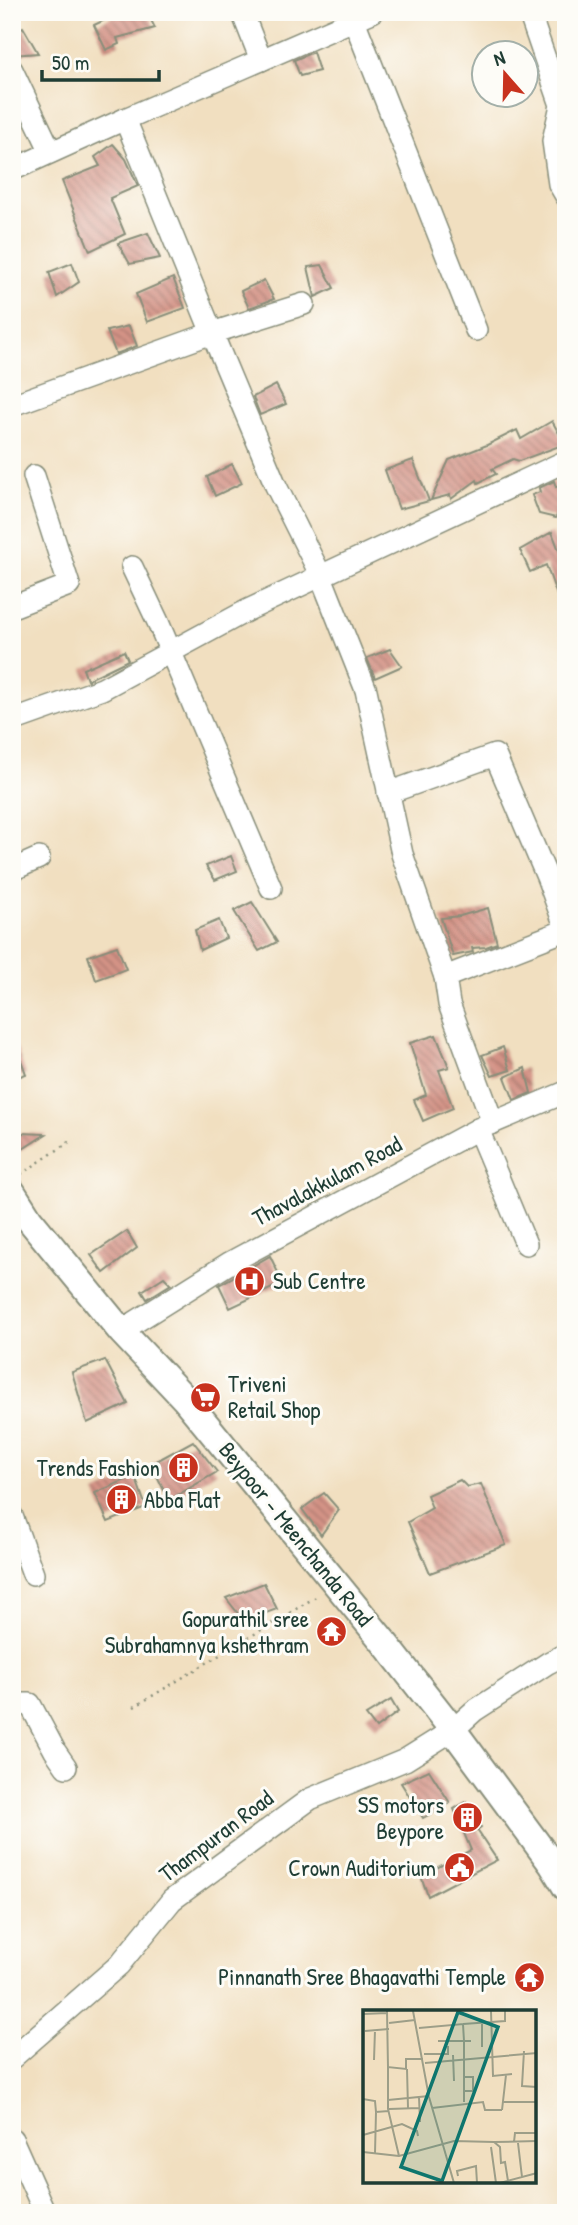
<svg xmlns="http://www.w3.org/2000/svg" width="578" height="2225" font-family="'Patrick Hand',sans-serif">
<style>
.building{fill:url(#building-back-hatch)}
.lines{fill:none;stroke-linecap:round;stroke-linejoin:round}
.minor-casing{stroke:#888e7a;stroke-width:24}
.major-casing{stroke:#888e7a;stroke-width:30}
.path{stroke:#888e7a;stroke-width:2.5;stroke-dasharray:2 5;stroke-linecap:butt}
.minor{stroke:#fff;stroke-width:21}
.major{stroke:#fff;stroke-width:26}
.labels{text-anchor:middle;stroke-width:6;stroke-linejoin:round;paint-order:stroke}
.street-label{font-size:23px;fill:#1f3d34;stroke:#fdfcf7}
.poi-label{font-size:23px;fill:#1f3d34;stroke:#fdfcf7;text-anchor:end}
.inset-road{fill:none;stroke:#9d9e88;stroke-width:2}
.view{fill:#0f766e;fill-opacity:0.15;stroke:#0f766e;stroke-width:3.5}
.inset-edge{fill:none;stroke:#1f3d34;stroke-width:3.5}
</style>
<defs>
<pattern id="building-back-hatch" width="6" height="6" patternUnits="userSpaceOnUse" patternTransform="scale(1.75)"><rect width="6" height="6" fill="#d49386"/><path d="M-1 5l2 2M0 0l6 6M5-1l2 2" fill="none" stroke="#ab796e"/></pattern>
</defs>
<rect width="100%" height="100%" fill="#fdfcf7"/>
<filter id="ink" filterUnits="userSpaceOnUse"><feTurbulence type="fractalNoise" baseFrequency=".0143" numOctaves="2"/><feDisplacementMap in="SourceGraphic" scale="14" xChannelSelector="R" yChannelSelector="G"/><feConvolveMatrix kernelMatrix="1 2 1 2 8 2 1 2 1" color-interpolation-filters="sRGB"/></filter>
<filter id="wash" filterUnits="userSpaceOnUse"><feTurbulence type="fractalNoise" baseFrequency=".00686" numOctaves="4" result="noise"/><feDisplacementMap in="SourceGraphic" scale="28" xChannelSelector="R" yChannelSelector="G"/><feGaussianBlur stdDeviation="1.57" result="paint"/><feColorMatrix in="noise" values="0 0 0 0 0 0 0 0 0 0 0 0 0 0 0 0 0 1.4 0 .05"/><feComposite in="paint" operator="in"/></filter>
<g filter="url(#wash)">
<rect width="100%" height="100%" fill="#f1dfc0"/>
<g id="blocks">
<g class="building">
<path d="M122 12H147L155 28 117 38 119 44 106 50 94 25Z"/>
<path d="M23 27 38 53 12 55V33Z"/>
<path d="M313 52 319 71 300 76 294 60Z"/>
<path d="M113 144 126 159 138 186 110 198 125 234 90 251 62 181 100 166 95 157Z"/>
<path d="M148 233 160 258 130 264 118 243Z"/>
<path d="M72 263 79 282 57 297 49 272Z"/>
<path d="M322 265 334 288 315 297 308 267Z"/>
<path d="M173 278 185 308 147 322 136 294Z"/>
<path d="M264 280 274 299 249 308 241 291Z"/>
<path d="M129 326 137 346 116 354 107 331Z"/>
<path d="M276 385 286 404 260 415 253 397Z"/>
<path d="M552 421 565 444 519 461 513 459 492 469 496 474 478 483 477 480 451 499 450 495 431 500 449 460 487 445 517 430 521 439Z"/>
<path d="M413 460 429 501 399 509 385 470Z"/>
<path d="M232 464 242 483 215 496 207 477Z"/>
<path d="M554 481 556 487 566 482V490L556 518 539 514 532 495 540 492 539 488Z"/>
<path d="M552 532 566 569 564 615 546 565 530 572 520 550Z"/>
<path d="M390 649 402 666 375 678 367 658Z"/>
<path d="M124 651 128 660 87 680 83 669Z"/>
<path d="M231 856 237 871 215 880 206 866Z"/>
<path d="M252 902 277 942 259 951 234 911Z"/>
<path d="M488 908 497 943 486 947 472 948 473 952 453 956 441 918 460 916Z"/>
<path d="M219 920 226 938 200 950 195 930Z"/>
<path d="M117 946 126 969 96 980 88 956Z"/>
<path d="M436 1035 449 1067 439 1070 453 1108 423 1121 414 1100 426 1095 410 1043Z"/>
<path d="M14 1041 26 1074 12 1079V1042Z"/>
<path d="M503 1047 510 1070 492 1076 482 1055Z"/>
<path d="M525 1068 531 1093 514 1100 505 1077Z"/>
<path d="M21 1133 46 1134 12 1156V1138Z"/>
<path d="M127 1231 137 1248 104 1273 91 1255Z"/>
<path d="M270 1256 283 1283 230 1308 219 1285Z"/>
<path d="M164 1277 171 1284 147 1299 142 1291Z"/>
<path d="M105 1360 128 1404 87 1423 72 1372Z"/>
<path d="M193 1441 217 1472 169 1500 151 1464Z"/>
<path d="M135 1476 146 1507 108 1522 95 1493Z"/>
<path d="M460 1480 467 1487 481 1484 506 1545 430 1573 408 1522 432 1508 427 1495Z"/>
<path d="M324 1493 339 1510 321 1535 302 1509Z"/>
<path d="M264 1583 277 1609 244 1621 226 1598Z"/>
<path d="M391 1700 398 1712 376 1728 366 1715Z"/>
<path d="M429 1770 450 1803 423 1818 401 1783Z"/>
<path d="M466 1802 481 1827 477 1830 497 1860 428 1896 421 1876 471 1850 454 1809Z"/>
</g>
</g>
</g>
<g filter="url(#ink)">
<use href="#blocks" fill-opacity="0" stroke="#888e7a" stroke-width="2"/>
<g class="lines">
<defs>
<g id="minor">
<path d="M242 12 261 60"/>
<path d="M529 12 561 105 553 141 559 184 566 196"/>
<path d="M354 20 476 330"/>
<path d="M12 70 51 152"/>
<path d="M125 119 372 12"/>
<path d="M12 170 125 119 212 333 12 405"/>
<path d="M304 304 212 333 276 486 320 574 366 690 402 854 445 977 449 1004 493 1123"/>
<path d="M132 567 158 622 271 888"/>
<path d="M12 607 69 585 34 476"/>
<path d="M12 721 102 689 248 610 566 461"/>
<path d="M388 793 495 755 547 877 566 929"/>
<path d="M12 870 39 858"/>
<path d="M445 977 566 930"/>
<path d="M478 1129 526 1244"/>
<path d="M121 1331 231 1262 478 1129 566 1092"/>
<path d="M12 1516 33 1574"/>
<path d="M12 1704H30L55 1751 66 1767"/>
<path d="M12 2058 119 1965 172 1900 310 1799 405 1760 453 1730 474 1711 548 1663 566 1654"/>
<path d="M12 2139 45 2213"/>
</g>
<path id="major" d="M12 1192 29 1219 121 1331 185 1399 383 1641 453 1730 552 1864 566 1887"/>
</defs>
<use href="#minor" class="minor-casing"/>
<use href="#major" class="major-casing"/>
<g class="path">
<path d="M21 1174 71 1141"/>
<path d="M134 1707 319 1595"/>
</g>
<use href="#minor" class="minor"/>
<use href="#major" class="major"/>
</g>
</g>
<defs>
<symbol id="hospital-disc" viewBox="-11 -11 22 22"><circle r="9.5" fill="#c8321e" stroke="#fdfcf7"/><path d="M-5-5h3v3.5h4V-5h3V5h-3V1.5h-4V5h-3Z" fill="#fff"/></symbol>
<symbol id="supermarket-disc" viewBox="-11 -11 22 22"><circle r="9.5" fill="#c8321e" stroke="#fdfcf7"/><path d="M-6-5.5h2.5l.6 2H6L4.5 2H-2.5L-4.4-4H-6ZM-1.5 3.2a1.3 1.3 0 1 0 .1 0ZM3 3.2a1.3 1.3 0 1 0 .1 0Z" fill="#fff"/></symbol>
<symbol id="building-disc" viewBox="-11 -11 22 22"><circle r="9.5" fill="#c8321e" stroke="#fdfcf7"/><path d="M-4-6H4V6H1V3H-1V6H-4ZM-2.5-4.3h1.7v1.8h-1.7ZM.8-4.3h1.7v1.8H.8ZM-2.5-1h1.7V.8h-1.7ZM.8-1h1.7V.8H.8Z" fill="#fff"/></symbol>
<symbol id="temple-disc" viewBox="-11 -11 22 22"><circle r="9.5" fill="#c8321e" stroke="#fdfcf7"/><path d="M0-6L5-2H3V0L6.5 2.5H4V6H1.5V3h-3V6H-4V2.5H-6.5L-3 0V-2H-5Z" fill="#fff"/></symbol>
<symbol id="civic-disc" viewBox="-11 -11 22 22"><circle r="9.5" fill="#c8321e" stroke="#fdfcf7"/><path d="M-.6-6.5H3V-4.5H.6V-3L4-1V1h2V6H-6V1h2V-1L-.6-3ZM-1.2 2.5V6h2.4V2.5Z" fill="#fff"/></symbol>
</defs>
<g fill-rule="evenodd">
<use href="#hospital-disc" x="232" y="1264" width="35" height="35"/>
<use href="#supermarket-disc" x="188" y="1380" width="35" height="35"/>
<use href="#building-disc" x="166" y="1450" width="35" height="35"/>
<use href="#building-disc" x="104" y="1482" width="35" height="35"/>
<use href="#temple-disc" x="314" y="1614" width="35" height="35"/>
<use href="#building-disc" x="450" y="1800" width="35" height="35"/>
<use href="#civic-disc" x="442" y="1850" width="35" height="35"/>
<use href="#temple-disc" x="512" y="1960" width="35" height="35"/>
</g>
<g class="labels">
<g class="street-label">
<text transform="translate(327 1181) rotate(-28)" y="8">Thavalakkulam Road</text>
<text transform="translate(296 1534) rotate(51)" y="8">Beypoor - Meenchanda Road</text>
<text transform="translate(216 1836) rotate(-37)" y="8">Thampuran Road</text>
</g>
<g class="poi-label">
<text x="273" y="1289" text-anchor="start">Sub Centre</text>
<text x="228" y="1392" text-anchor="start">Triveni<tspan x="228" dy="26">Retail Shop</tspan></text>
<text x="160" y="1476">Trends Fashion</text>
<text x="144" y="1508" text-anchor="start">Abba Flat</text>
<text x="309" y="1627">Gopurathil sree<tspan x="309" dy="26">Subrahamnya kshethram</tspan></text>
<text x="444" y="1813">SS motors<tspan x="444" dy="26">Beypore</tspan></text>
<text x="436" y="1876">Crown Auditorium</text>
<text x="506" y="1985">Pinnanath Sree Bhagavathi Temple</text>
</g>
</g>
<g transform="translate(363 2010)">
<rect width="173" height="173" fill="#f1dfc0"/>
<path class="inset-road" d="M24 1 25 57M50 1 66 87 91 173M128 1 130 66 149 64M0 4 24 3M119 12V37M26 13 52 10M100 14 142 11V1M0 17V43M56 18 100 14 101 31H75M2 21 26 19M161 41 159 76 174 77M61 44H85V36M90 45 91 71M11 50 12 20M62 53 174 43M44 59 45 98M101 81H110V67H102M56 87 57 112M0 89 12 91 13 102 26 101M25 90 66 86M101 92V31H108M139 92H172M69 98 120 92 122 100H139M26 99 56 98M139 100 143 65M0 125 39 114 54 121 55 126M131 132 174 131M151 132 152 123H174M155 133 159 167M128 137 133 173M0 142 36 146 91 131 131 132 137 137 138 153 142 152 145 171M12 143 13 102M36 146 25 99V57L43 59V49H60M95 166 94 161 113 156 114 173M137 173 174 163"/>
<path class="view" d="M95 2 135 17 79 171 38 157Z"/>
<rect width="173" height="173" class="inset-edge"/>
</g>
<rect width="578" height="2225" fill="none" stroke="#fdfcf7" stroke-width="42"/>
<g transform="translate(505 74) rotate(340)"><circle r="33" fill="#fdfcf7" stroke="#a4b0a9" stroke-width="2"/>
<path d="M0-5L12 26L0 18L-12 26Z" fill="#c8321e"/>
<text y="-10" font-size="19" font-weight="bold" text-anchor="middle" fill="#1f3d34">N</text>
</g>
<path d="M42 70v10h117v-10" fill="none" stroke="#1f3d34" stroke-width="3.5"/>
<text x="52" y="70" font-size="21" fill="#1f3d34" stroke="#fdfcf7" stroke-width="5" paint-order="stroke">50 m</text>
</svg>
